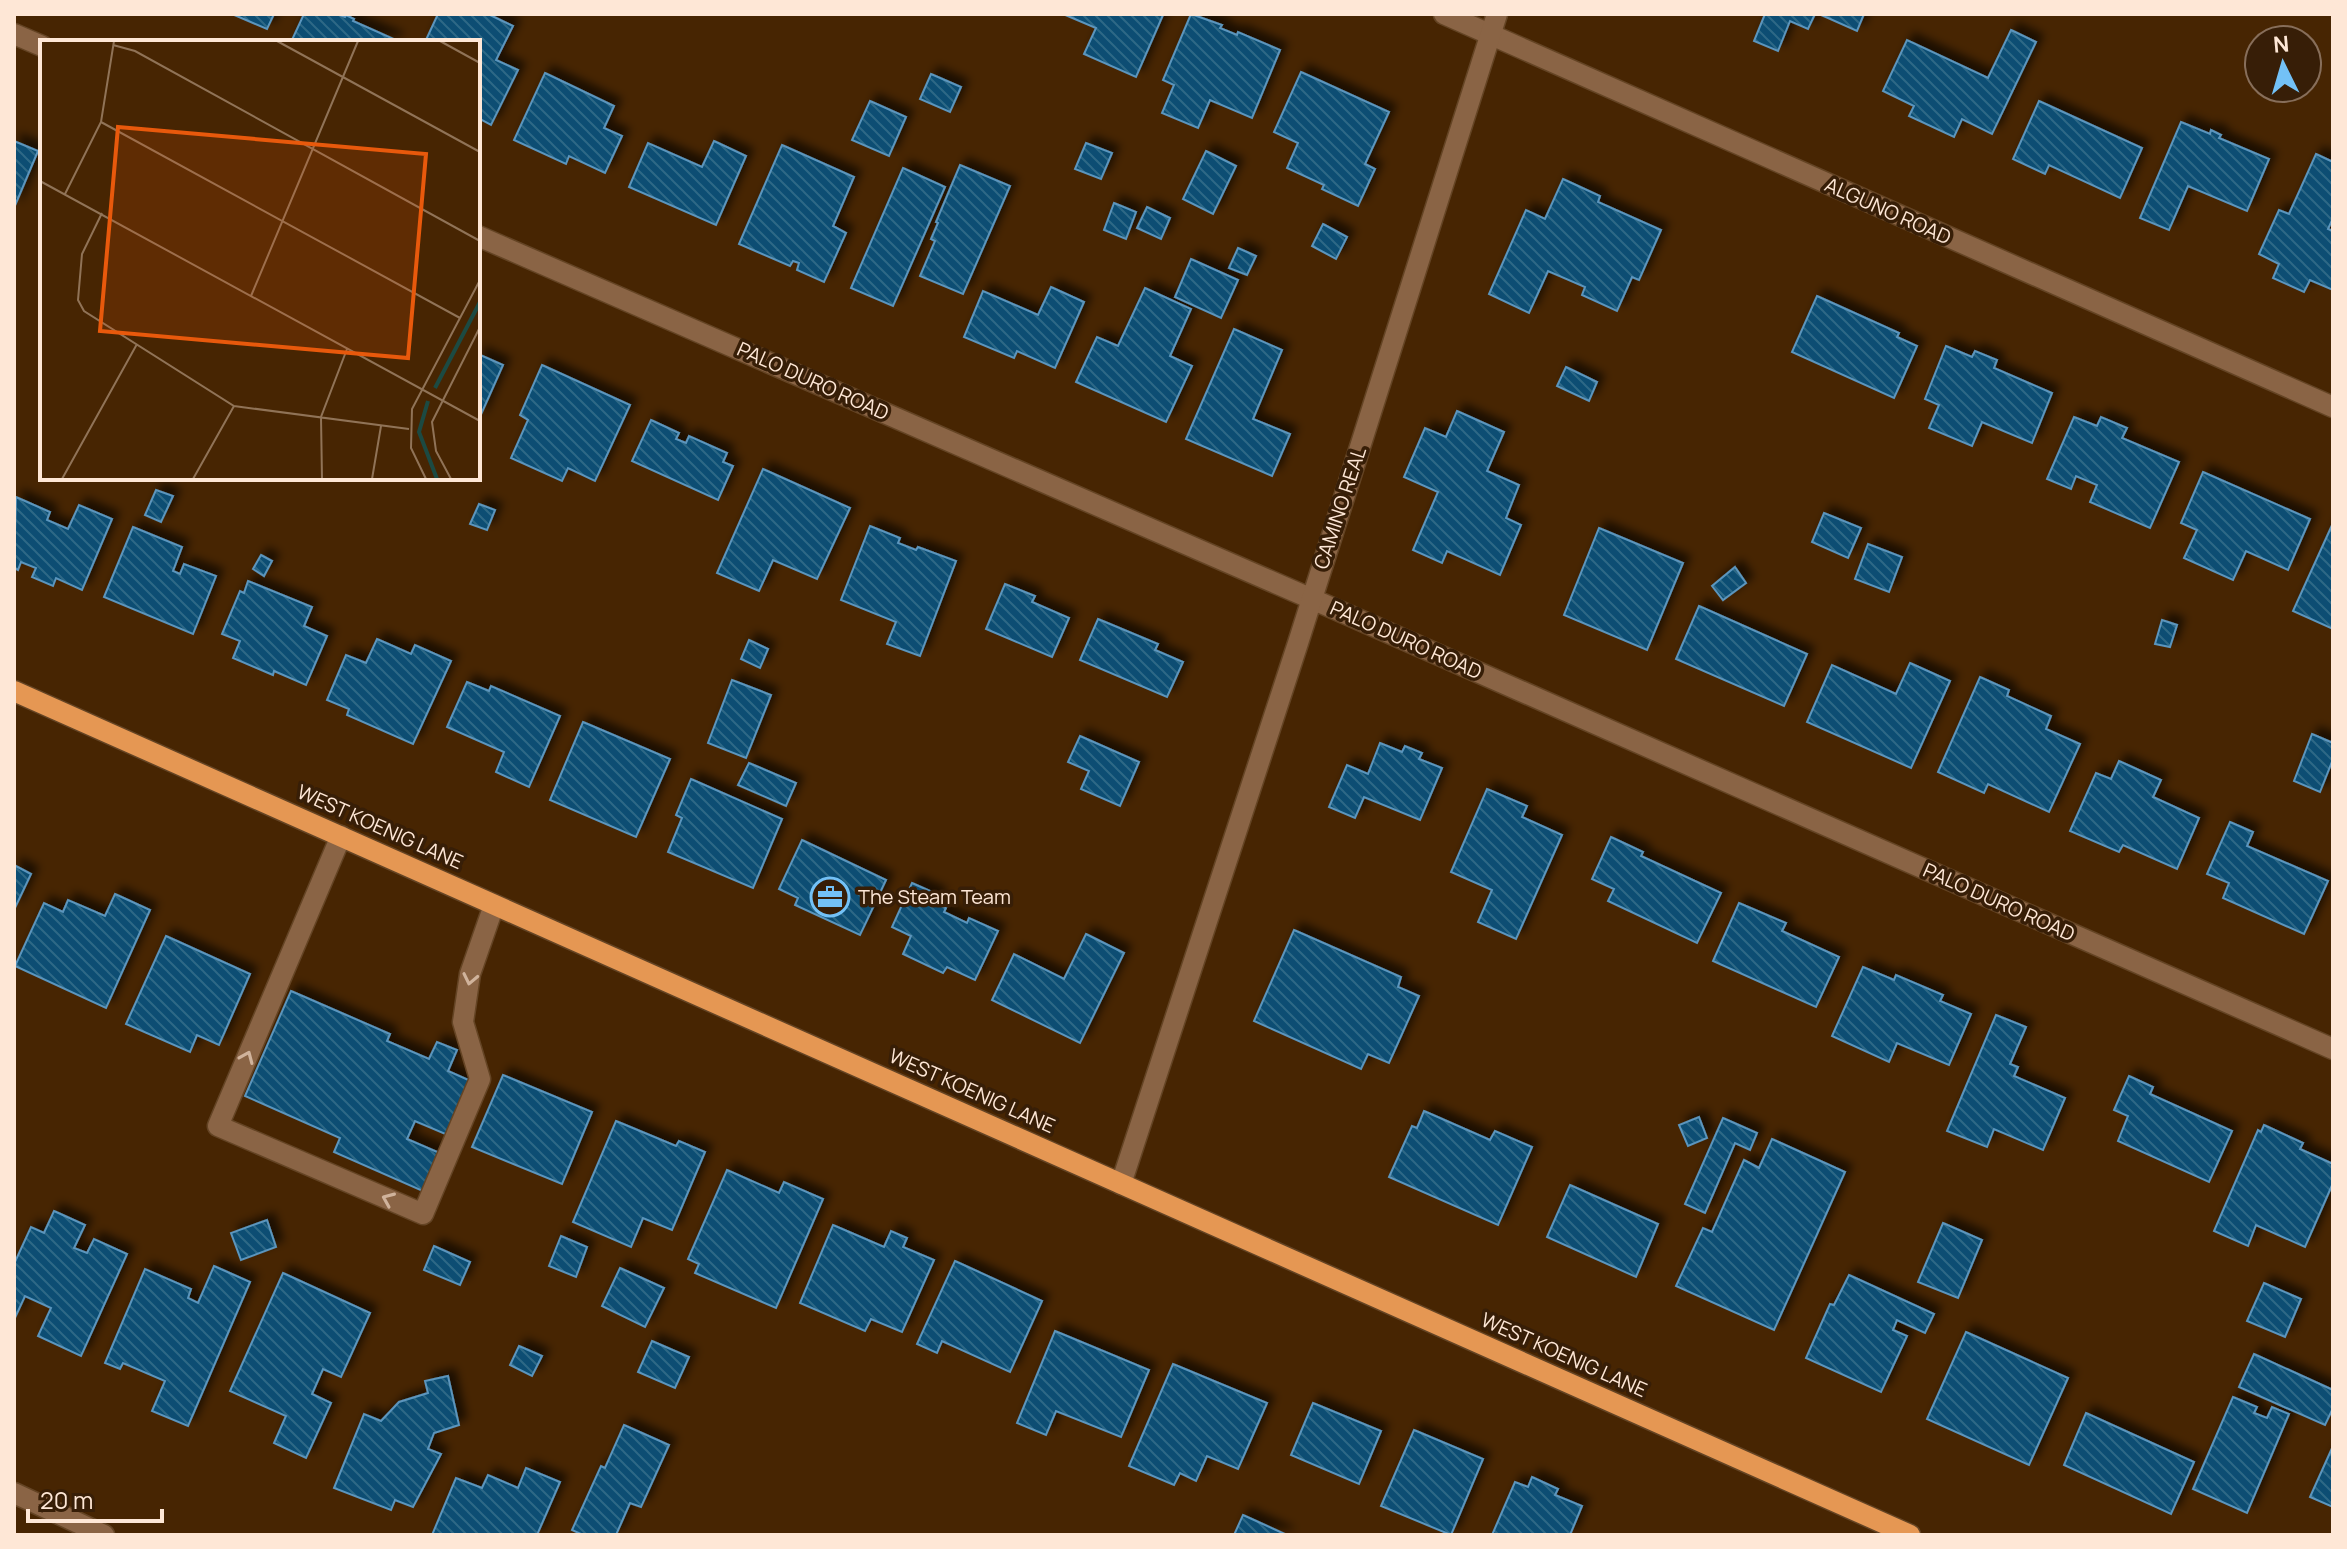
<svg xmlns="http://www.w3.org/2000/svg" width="2347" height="1549" font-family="Manrope,sans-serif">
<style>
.building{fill:url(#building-back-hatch);stroke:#5b95bd;stroke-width:2;filter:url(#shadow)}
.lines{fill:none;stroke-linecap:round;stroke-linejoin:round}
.service-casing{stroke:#644424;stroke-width:23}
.minor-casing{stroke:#644424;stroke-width:23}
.primary-casing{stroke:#644424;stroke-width:23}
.service{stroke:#8a6445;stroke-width:20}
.minor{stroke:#8a6445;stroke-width:20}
.primary{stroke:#e59753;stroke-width:20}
.oneway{stroke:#d0b39c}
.labels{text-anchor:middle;stroke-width:7;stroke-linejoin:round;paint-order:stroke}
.street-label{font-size:20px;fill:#fee7d6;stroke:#371e07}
.poi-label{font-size:20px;fill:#fee7d6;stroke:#371e07;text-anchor:start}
.inset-river{fill:none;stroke:#1c4a42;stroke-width:4}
.inset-road{fill:none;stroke:#907357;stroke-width:2}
.view{fill:#e8590c;fill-opacity:0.15;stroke:#e8590c;stroke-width:4}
.inset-edge{fill:none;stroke:#fee7d6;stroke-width:4}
</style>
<defs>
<pattern id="building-back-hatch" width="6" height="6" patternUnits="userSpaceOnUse" patternTransform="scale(2)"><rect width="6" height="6" fill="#094e73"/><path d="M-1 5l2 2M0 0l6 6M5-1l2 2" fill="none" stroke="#2e6886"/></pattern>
<filter id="shadow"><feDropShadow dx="7" dy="-7" stdDeviation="4" flood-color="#0009"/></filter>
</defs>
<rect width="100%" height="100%" fill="#472502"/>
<g class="building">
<path d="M232 14H274L267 29Z"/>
<path d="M304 14H337L345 17 346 15 354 19 353 21 396 40 394 42H291Z"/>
<path d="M438 14H488L513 26 496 60 518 70 491 125 478 118V42H425Z"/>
<path d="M1063 14H1162L1163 15 1136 77 1084 54 1096 28Z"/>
<path d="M1191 14 1222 25 1220 28 1237 35 1238 32 1280 50 1252 118 1210 100 1198 128 1162 113 1174 85 1163 80Z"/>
<path d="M1765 14H1815L1808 29 1790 21 1778 51 1754 41Z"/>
<path d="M1819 14H1864L1857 31Z"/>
<path d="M2011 30 2036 42 1992 134 1962 119 1954 137 1909 116 1914 106 1883 91 1907 40 1988 78Z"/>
<path d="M1301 72 1389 112 1365 164 1375 169 1358 206 1322 189 1324 185 1287 168 1298 143 1274 132Z"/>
<path d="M545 73 614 106 604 128 622 136 605 173 569 156 566 164 514 140Z"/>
<path d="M931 74 961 87 950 112 920 99Z"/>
<path d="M870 101 906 117 889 156 852 140Z"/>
<path d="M2039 101 2142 148 2120 198 2049 165 2045 174 2013 159Z"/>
<path d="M2181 122 2210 134 2211 130 2221 135 2219 138 2269 159 2247 211 2188 186 2169 230 2140 218Z"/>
<path d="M14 141 38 151 14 208Z"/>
<path d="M714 141 746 156 716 225 629 187 648 143 702 167Z"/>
<path d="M1086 143 1112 153 1101 179 1075 169Z"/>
<path d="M782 145 854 177 833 226 846 233 824 282 797 270 799 263 793 261 790 266 739 244Z"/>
<path d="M1206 151 1236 166 1213 214 1183 199Z"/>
<path d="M2316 154 2333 162V218L2328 229 2333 231V290L2310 280 2304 292 2273 278 2279 264 2259 254 2279 210 2289 214Z"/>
<path d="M960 165 1010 186 963 294 920 276 935 241 931 239 938 223 936 222Z"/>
<path d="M903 168 945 187 893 306 851 288Z"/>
<path d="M1563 179 1600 196 1598 202 1661 230 1639 280 1632 277 1617 311 1582 295 1585 287 1548 271 1529 313 1489 294 1526 210 1545 219Z"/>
<path d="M1114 203 1136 212 1126 239 1104 230Z"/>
<path d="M1147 207 1170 218 1161 239 1137 228Z"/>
<path d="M1323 224 1347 237 1336 259 1312 246Z"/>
<path d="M1238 248 1256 256 1247 275 1229 268Z"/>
<path d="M1191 259 1238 280 1221 318 1175 297Z"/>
<path d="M1051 287 1084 302 1055 368 1017 351 1014 358 964 337 983 291 1038 315Z"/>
<path d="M1145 288 1191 309 1170 356 1192 366 1166 422 1076 382 1097 337 1118 346Z"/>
<path d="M1817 296 1899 333 1897 337 1917 346 1894 398 1792 352Z"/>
<path d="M1234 329 1282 350 1253 419 1290 434 1272 476 1186 439Z"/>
<path d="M1946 346 1972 357 1975 351 1997 360 1994 368 2052 393 2032 443 1982 422 1972 446 1929 428 1939 405 1925 399Z"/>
<path d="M478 354 503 365 479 419H478Z"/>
<path d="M542 365 630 405 595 481 568 468 562 481 511 458 528 420 520 415Z"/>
<path d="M1566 367 1597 382 1589 401 1557 386Z"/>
<path d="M1457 411 1504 432 1487 471 1519 485 1506 518 1521 525 1500 575 1447 551 1442 563 1413 550 1438 492 1404 477 1425 428 1446 437Z"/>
<path d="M2074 417 2097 426 2101 417 2127 428 2122 438 2179 462 2150 528 2090 502 2097 485 2076 476 2071 489 2047 479Z"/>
<path d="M651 420 679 433 676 439 686 443 689 436 727 453 723 462 733 466 718 500 632 461Z"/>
<path d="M763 469 850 508 817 579 773 560 759 591 717 573Z"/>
<path d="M2203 472 2310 519 2288 570 2246 551 2233 580 2184 558 2197 530 2181 523Z"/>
<path d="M156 490 173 496 161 522 145 515Z"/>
<path d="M16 497 50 512 47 520 68 529 79 505 112 519 82 590 56 578 53 586 32 577 36 568 21 562 18 570 14 568Z"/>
<path d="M479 504 495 510 487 530 470 524Z"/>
<path d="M1824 513 1861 528 1848 558 1812 542Z"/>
<path d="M2333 523V629L2293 611Z"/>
<path d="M870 526 900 538 898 543 916 550 918 547 956 561 920 656 887 644 896 622 841 600Z"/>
<path d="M133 527 182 547 173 571 180 574 184 564 216 576 193 634 104 597Z"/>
<path d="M1599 528 1683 563 1647 650 1564 615Z"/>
<path d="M1868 544 1902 557 1889 592 1855 579Z"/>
<path d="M261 555 272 561 264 576 253 569Z"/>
<path d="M1735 567 1746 583 1723 600 1712 586Z"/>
<path d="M248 581 312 607 304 626 327 636 306 685 274 671 273 675 233 658 240 641 222 634 240 591 244 593Z"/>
<path d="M1005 584 1035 596 1032 602 1069 618 1052 657 986 629Z"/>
<path d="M1699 606 1807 654 1784 706 1676 659Z"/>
<path d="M1098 619 1158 644 1155 650 1183 662 1167 697 1080 660Z"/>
<path d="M2162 620 2177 625 2170 647 2155 644Z"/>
<path d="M377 639 411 654 415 645 451 661 413 744 347 715 349 709 327 700 346 655 366 663Z"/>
<path d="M749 640 768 649 760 668 741 659Z"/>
<path d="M1910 663 1950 681 1911 768 1807 722 1832 665 1896 694Z"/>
<path d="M1980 677 2009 690 2007 696 2051 716 2046 729 2080 744 2049 812 1988 784 1984 793 1938 772Z"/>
<path d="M732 680 771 695 746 758 708 743Z"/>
<path d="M467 682 489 691 491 686 560 716 529 787 496 772 504 752 447 727Z"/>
<path d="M583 722 670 759 636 837 550 800Z"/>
<path d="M2312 734 2333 743V759L2320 792 2294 781Z"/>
<path d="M1080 736 1139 762 1120 806 1081 789 1089 771 1068 762Z"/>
<path d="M1380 743 1402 752 1405 746 1422 753 1419 759 1442 768 1420 820 1364 797 1355 818 1329 807 1347 765 1368 774Z"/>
<path d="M2119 761 2161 780 2153 797 2199 818 2177 869 2123 845 2119 852 2070 831 2096 773 2111 779Z"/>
<path d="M749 763 796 783 786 806 738 785Z"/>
<path d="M691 779 782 819 753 888 668 852 682 818 676 815Z"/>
<path d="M1487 789 1527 806 1522 817 1562 835 1516 939 1478 922 1492 890 1451 872Z"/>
<path d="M2230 822 2253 832 2247 846 2328 881 2304 934 2223 898 2229 883 2207 874Z"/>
<path d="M1611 837 1643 852 1641 856 1721 893 1697 943 1608 901 1614 889 1592 879Z"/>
<path d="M802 840 886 880 860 935 795 905 798 898 779 889Z"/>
<path d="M14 865 31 874 14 910Z"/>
<path d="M912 883 939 895 935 903 946 908 944 912 967 923 969 918 998 931 975 980 947 967 943 973 903 954 911 936 892 927Z"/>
<path d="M115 894 150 910 106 1008 15 966 44 903 63 912 68 900 105 916Z"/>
<path d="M1739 903 1786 923 1782 931 1839 957 1816 1007 1713 961Z"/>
<path d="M1294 930 1401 977 1398 987 1419 996 1389 1063 1368 1054 1361 1069 1254 1021Z"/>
<path d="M1086 934 1124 953 1080 1043 992 1000 1014 954 1064 979Z"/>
<path d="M166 936 250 974 219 1045 197 1035 190 1052 126 1024Z"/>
<path d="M1863 967 1894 980 1896 975 1943 995 1940 1001 1971 1014 1949 1065 1897 1043 1889 1062 1832 1036Z"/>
<path d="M291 991 390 1034 387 1041 429 1059 437 1042 457 1050 448 1071 473 1082 450 1136 415 1121 407 1139 442 1154 425 1192 334 1152 340 1138 245 1096Z"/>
<path d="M1996 1015 2026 1027 2010 1064 2018 1067 2014 1076 2065 1098 2043 1150 1994 1129 1987 1147 1947 1131Z"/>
<path d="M503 1075 592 1112 562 1184 472 1147Z"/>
<path d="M2129 1076 2153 1087 2150 1094 2232 1131 2209 1182 2118 1141 2128 1116 2114 1110Z"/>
<path d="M1424 1111 1490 1140 1495 1131 1532 1147 1498 1225 1389 1177 1412 1126 1417 1128Z"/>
<path d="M1699 1117 1707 1138 1688 1146 1679 1125Z"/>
<path d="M1723 1118 1757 1133 1750 1150 1735 1143 1705 1213 1685 1204Z"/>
<path d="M616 1121 676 1146 679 1141 705 1152 672 1230 643 1218 631 1247 573 1222Z"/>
<path d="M2264 1125 2303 1143 2300 1149 2333 1164V1183L2305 1247 2256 1225 2248 1246 2214 1231 2258 1130 2261 1132Z"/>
<path d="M1772 1139 1845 1172 1774 1330 1676 1286 1703 1228 1712 1232 1744 1160 1759 1168Z"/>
<path d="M727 1170 779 1193 784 1182 823 1199 776 1308 695 1273 699 1264 688 1259Z"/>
<path d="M1570 1185 1658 1224 1636 1277 1547 1237Z"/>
<path d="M54 1211 85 1225 74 1248 87 1253 94 1239 127 1254 81 1356 38 1336 51 1308 25 1296 14 1320V1264L31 1227 44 1233Z"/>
<path d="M267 1220 276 1247 241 1260 231 1233Z"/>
<path d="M1943 1223 1982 1240 1958 1298 1918 1282Z"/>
<path d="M833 1225 884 1247 891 1231 907 1238 903 1247 934 1260 902 1332 871 1319 865 1331 800 1303Z"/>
<path d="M561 1236 587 1247 576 1277 549 1266Z"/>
<path d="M434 1246 470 1262 460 1285 424 1270Z"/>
<path d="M955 1261 1042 1301 1010 1372 942 1341 937 1353 917 1344Z"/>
<path d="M214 1266 250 1282 188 1426 152 1411 165 1381 123 1363 120 1369 105 1363 145 1269 191 1289 188 1298 198 1303Z"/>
<path d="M620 1268 664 1288 645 1327 602 1306Z"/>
<path d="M283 1273 370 1313 341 1377 323 1369 312 1394 331 1403 306 1458 274 1443 286 1416 230 1391Z"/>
<path d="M1849 1275 1934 1314 1925 1333 1897 1320 1893 1330 1907 1336 1881 1392 1806 1358 1830 1304 1834 1305Z"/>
<path d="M2264 1283 2301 1299 2285 1337 2247 1321Z"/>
<path d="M1055 1331 1149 1370 1121 1437 1056 1411 1046 1435 1017 1423Z"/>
<path d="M1966 1332 2068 1378 2029 1465 1927 1419Z"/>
<path d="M652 1341 689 1357 675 1388 638 1372Z"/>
<path d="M519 1346 542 1356 532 1376 510 1365Z"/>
<path d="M2254 1354 2333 1390V1408L2325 1425 2239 1387Z"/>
<path d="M1173 1364 1267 1403 1238 1469 1207 1456 1196 1481 1180 1473 1174 1485 1129 1466Z"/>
<path d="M448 1376 459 1425 434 1433 428 1449 441 1454 413 1507 395 1500 391 1510 334 1488 364 1414 381 1421 399 1402 428 1393 425 1381Z"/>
<path d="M2233 1397 2257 1407 2254 1413 2267 1418 2272 1407 2289 1414 2247 1513 2193 1489Z"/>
<path d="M1313 1403 1381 1431 1359 1484 1291 1455Z"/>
<path d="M2086 1413 2194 1462 2171 1514 2064 1465Z"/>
<path d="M624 1425 669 1445 641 1507 630 1503 616 1535H583L572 1530 601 1466 605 1468Z"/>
<path d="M1414 1430 1483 1459 1451 1535 1381 1506Z"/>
<path d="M2333 1446V1507L2310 1497Z"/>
<path d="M526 1468 560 1482 537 1535H432L456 1478 482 1488 488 1475 518 1488Z"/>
<path d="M1532 1477 1558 1489 1555 1495 1582 1506 1570 1535H1492L1515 1482 1528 1487Z"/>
<path d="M1243 1515 1287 1535H1234Z"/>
</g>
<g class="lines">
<defs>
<path id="service" d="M341 836 218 1126 423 1214 480 1079 463 1022 470 974 494 905"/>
<g id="minor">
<path d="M1444 14 2333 407"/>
<path d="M14 34 42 46"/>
<path d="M478 236 1312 599 2333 1049"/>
<path d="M1121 1184 1298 643 1497 14"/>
<path d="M14 1493 104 1535"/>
</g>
<path id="primary" d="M14 691 1910 1535"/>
</defs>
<use href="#service" class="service-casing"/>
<use href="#minor" class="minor-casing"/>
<use href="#primary" class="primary-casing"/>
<use href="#service" class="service"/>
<use href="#minor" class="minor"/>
<use href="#primary" class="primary"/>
</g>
<defs><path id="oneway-chevron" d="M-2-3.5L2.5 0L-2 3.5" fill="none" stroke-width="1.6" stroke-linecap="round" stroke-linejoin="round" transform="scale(2)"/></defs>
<g class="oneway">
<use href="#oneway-chevron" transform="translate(470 979) rotate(102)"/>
<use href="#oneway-chevron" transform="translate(247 1057) rotate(-67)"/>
<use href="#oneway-chevron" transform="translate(388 1199) rotate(-157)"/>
</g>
<defs>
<symbol id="office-ring" viewBox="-11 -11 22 22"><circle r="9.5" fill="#371e07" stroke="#73c1f6" stroke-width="1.5"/><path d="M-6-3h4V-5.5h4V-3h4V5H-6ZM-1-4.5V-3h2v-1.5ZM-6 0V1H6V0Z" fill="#73c1f6"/></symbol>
</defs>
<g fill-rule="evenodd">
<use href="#office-ring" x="808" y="875" width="44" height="44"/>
</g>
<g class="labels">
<g class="street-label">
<text transform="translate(1888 211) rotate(24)" y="7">ALGUNO ROAD</text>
<text transform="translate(813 381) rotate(24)" y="7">PALO DURO ROAD</text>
<text transform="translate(1340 508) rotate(-72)" y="7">CAMINO REAL</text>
<text transform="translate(1406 640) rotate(24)" y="7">PALO DURO ROAD</text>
<text transform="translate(380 827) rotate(24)" y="7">WEST KOENIG LANE</text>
<text transform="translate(1999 902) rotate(24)" y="7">PALO DURO ROAD</text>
<text transform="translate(972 1091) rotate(24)" y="7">WEST KOENIG LANE</text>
<text transform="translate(1564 1355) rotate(24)" y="7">WEST KOENIG LANE</text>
</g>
<g class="poi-label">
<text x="858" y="904">The Steam Team</text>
</g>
</g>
<g transform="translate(40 40)">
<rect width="440" height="440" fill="#472502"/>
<path class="inset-river" d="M395 348 440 262M388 361 379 392 397 439"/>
<path class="inset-road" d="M237 1 440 112M400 1 440 23M73 5 95 11 440 201M61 82 420 278M0 141 440 381M25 154 61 82 74 1M62 173 42 214 38 260 44 271 194 366 369 389M211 256 318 1M22 439 97 304M153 439 194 366M282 439 281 377 307 309M332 439 341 386M386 439 371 408 372 369 440 240M411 439 396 411 392 382 440 287"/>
<path class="view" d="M78 87 386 114 368 318 60 291Z"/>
<rect width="440" height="440" class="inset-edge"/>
</g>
<rect width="2347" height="1549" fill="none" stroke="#fee7d6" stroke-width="32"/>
<g transform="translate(2283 64) rotate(355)"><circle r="38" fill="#371e07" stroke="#876e5a" stroke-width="2"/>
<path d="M0-6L14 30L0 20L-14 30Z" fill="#73c1f6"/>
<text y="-12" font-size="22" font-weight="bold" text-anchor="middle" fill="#fee7d6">N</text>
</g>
<path d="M28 1509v12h134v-12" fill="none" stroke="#fee7d6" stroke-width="4"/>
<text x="40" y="1509" font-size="24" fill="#fee7d6" stroke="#371e07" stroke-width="6" paint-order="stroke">20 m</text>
</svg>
